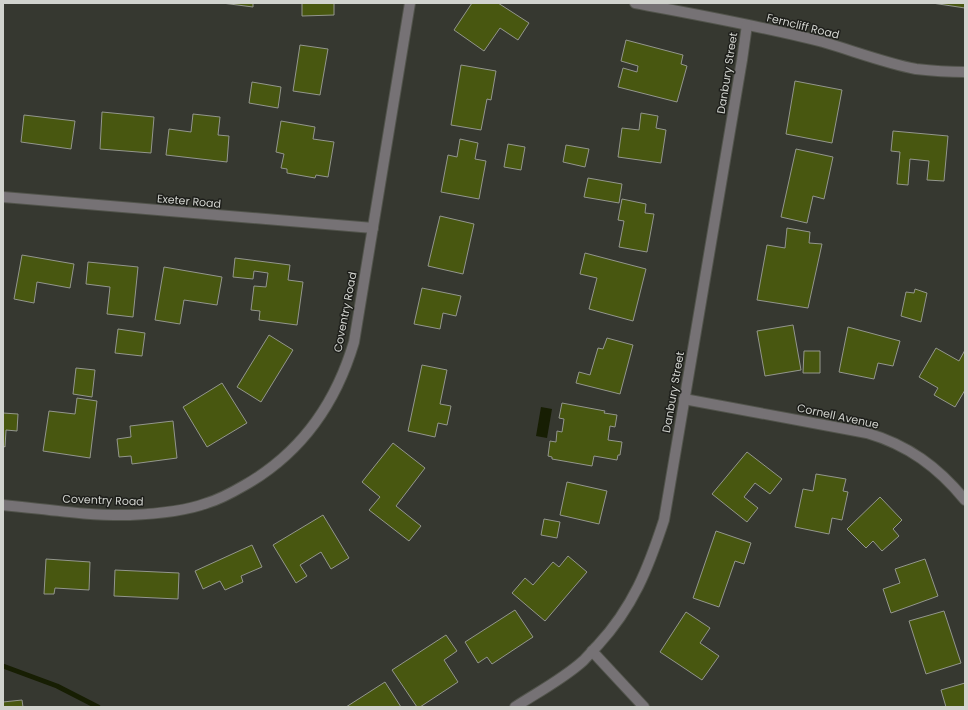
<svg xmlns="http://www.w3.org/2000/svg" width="968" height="710" font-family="Poppins,sans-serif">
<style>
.water{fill:#171e03}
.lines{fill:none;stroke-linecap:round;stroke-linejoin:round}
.stream{stroke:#171e03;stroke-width:5}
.building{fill:#485710;stroke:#93968d}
.minor-casing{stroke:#52544c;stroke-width:12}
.minor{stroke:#767275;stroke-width:10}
.labels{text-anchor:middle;stroke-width:3;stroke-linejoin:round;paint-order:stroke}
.street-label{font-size:11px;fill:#d1d3ce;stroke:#1e1f1b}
</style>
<rect width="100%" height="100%" fill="#363830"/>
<path class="water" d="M541 407 552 409 547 438 536 436Z"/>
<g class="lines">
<path class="stream" d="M3 666 57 686 98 707"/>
</g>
<g class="building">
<path d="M222 3H253V7Z"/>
<path d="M302 3H334V15L302 16Z"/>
<path d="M472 3H498L529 23 518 40 500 28 484 51 454 30Z"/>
<path d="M932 3H965V8Z"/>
<path d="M626 40 683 55 681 64 687 66 677 102 618 87 623 68 637 72 638 66 621 61Z"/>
<path d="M300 45 328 49 320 95 293 91Z"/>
<path d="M461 65 496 71 491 100 487 99 481 130 451 125Z"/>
<path d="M795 81 842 90 832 143 786 134Z"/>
<path d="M252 82 281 87 278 108 249 103Z"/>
<path d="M102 112 154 117 151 153 100 149Z"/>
<path d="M641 113 658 116 656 128 666 130 661 163 618 157 622 128 639 130Z"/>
<path d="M193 114 220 117 218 135 229 136 227 162 166 155 169 129 191 132Z"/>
<path d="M24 115 75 121 71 149 21 142Z"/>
<path d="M281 121 315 127 313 139 334 142 328 177 316 175 315 178 287 173V169L281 168 284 154 276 152Z"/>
<path d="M893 131 948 136 944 181 927 180 929 161 910 159 908 185 897 184 900 152 891 151Z"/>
<path d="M460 139 478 143 475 159 486 161 479 199 441 192 448 155 457 157Z"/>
<path d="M508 144 525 147 521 170 504 167Z"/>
<path d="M566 145 589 149 585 167 563 162Z"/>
<path d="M796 149 833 157 824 199 813 196 807 223 781 217Z"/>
<path d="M588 178 622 184 619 203 584 197Z"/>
<path d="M622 199 646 204 645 213 654 214 647 252 619 247 624 221 618 220Z"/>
<path d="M440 216 474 224 463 274 428 266Z"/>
<path d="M787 228 810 232 809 243 822 244 808 308 757 300 767 245 785 248Z"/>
<path d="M585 253 646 269 633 321 589 309 597 278 580 274Z"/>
<path d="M22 255 74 264 70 288 37 282 34 303 14 299Z"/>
<path d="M235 258 290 265 288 280 303 282 297 325 259 320 260 311 251 310 254 286 266 287 268 273 254 271 253 279 233 277Z"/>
<path d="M88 262 138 267 133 317 107 314 110 287 86 284Z"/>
<path d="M164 267 222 277 217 305 184 300 180 324 155 320Z"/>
<path d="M422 288 461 296 456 316 443 313 440 329 414 324Z"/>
<path d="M915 289 927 293 921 322 901 316 906 292 914 293Z"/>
<path d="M793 325 801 370 765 376 757 331Z"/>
<path d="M848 327 900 341 893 366 878 363 874 379 839 372Z"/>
<path d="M118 329 145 333 142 356 115 353Z"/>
<path d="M269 335 293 350 261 402 237 387Z"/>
<path d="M607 338 633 345 620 394 576 383 579 372 590 375 598 348 603 349Z"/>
<path d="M936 348 959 361 965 350V390L955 407 934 395 938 388 919 377Z"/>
<path d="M804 351H820V373H803Z"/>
<path d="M422 365 447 370 440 404 451 406 447 425 438 423 435 437 408 431Z"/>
<path d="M76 368 95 370 92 397 73 394Z"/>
<path d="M222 383 247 423 207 447 183 407Z"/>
<path d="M77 398 97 401 90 458 43 451 49 411 75 414Z"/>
<path d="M562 403 605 411 604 413 617 415 615 427 610 426 608 440 622 442 620 455H618L617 460 594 456 592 466 552 459V457L548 456 550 441 556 442 557 431 562 432 564 419 559 418Z"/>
<path d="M3 413 18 414 17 431 6 430 5 447 3 446Z"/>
<path d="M173 421 177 458 132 464 131 456 119 457 117 439 131 437 130 426Z"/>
<path d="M393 443 425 468 396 506 421 526 409 541 369 510 380 497 362 482Z"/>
<path d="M747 452 782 479 770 494 755 483 744 497 758 508 747 522 712 494Z"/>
<path d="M816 474 846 479 843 491 848 492 842 520 832 518 829 534 795 527 803 489 813 491Z"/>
<path d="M567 482 607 491 599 524 560 515Z"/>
<path d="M880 497 902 520 893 529 899 536 882 551 873 541 866 548 847 529Z"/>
<path d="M323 515 349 558 331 569 321 552 300 565 307 576 296 583 273 545Z"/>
<path d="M544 519 560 522 557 538 541 535Z"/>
<path d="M716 531 751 543 744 564 735 561 719 607 693 598Z"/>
<path d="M252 545 262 567 241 576 243 582 225 590 220 581 203 589 195 571Z"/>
<path d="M568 556 587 572 545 621 512 593 525 578 533 585 553 562 559 567Z"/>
<path d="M46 559 90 562 89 590 55 588 54 594H44Z"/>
<path d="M925 559 938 596 891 613 883 589 900 583 895 569Z"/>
<path d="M115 570 179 573 178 599 114 596Z"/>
<path d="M515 610 533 637 492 664 487 657 478 663 465 642Z"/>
<path d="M944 611 961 663 926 674 909 621Z"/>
<path d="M686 612 710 628 700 643 719 656 702 680 660 652Z"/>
<path d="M446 635 457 651 444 660 458 682 420 707H417L392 670Z"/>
<path d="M385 682 401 707H346Z"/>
<path d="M965 683V707H946L941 690Z"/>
<path d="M22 700 23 707H3V702Z"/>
</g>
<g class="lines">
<defs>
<g id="minor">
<path d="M635 3C698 15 761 26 823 42 854 51 885 63 916 69 933 71 949 72 965 72"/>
<path d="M3 197 373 228"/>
<path d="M684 399 867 433C908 445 938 467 965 500"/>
<path d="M3 505C45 509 88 516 130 515 155 514 183 512 207 503 221 499 233 492 245 485 301 453 336 403 354 342L410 3"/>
<path d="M592 651 644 707"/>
<path d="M515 707C538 692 563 679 583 661 588 656 593 650 598 645 633 607 648 569 664 520L742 60 747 25"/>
</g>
</defs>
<use href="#minor" class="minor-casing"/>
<use href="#minor" class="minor"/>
</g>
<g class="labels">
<g class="street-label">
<text transform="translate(803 26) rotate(14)" y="4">Ferncliff Road</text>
<text transform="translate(727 73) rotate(-81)" y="4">Danbury Street</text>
<text transform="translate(189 201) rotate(5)" y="4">Exeter Road</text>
<text transform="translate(345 312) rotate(-79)" y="4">Coventry Road</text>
<text transform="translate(673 392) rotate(-80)" y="4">Danbury Street</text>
<text transform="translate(838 416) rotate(12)" y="4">Cornell Avenue</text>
<text transform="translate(103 500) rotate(2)" y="4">Coventry Road</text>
</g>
</g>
<rect width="968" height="710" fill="none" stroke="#d1d3ce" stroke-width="8"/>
</svg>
